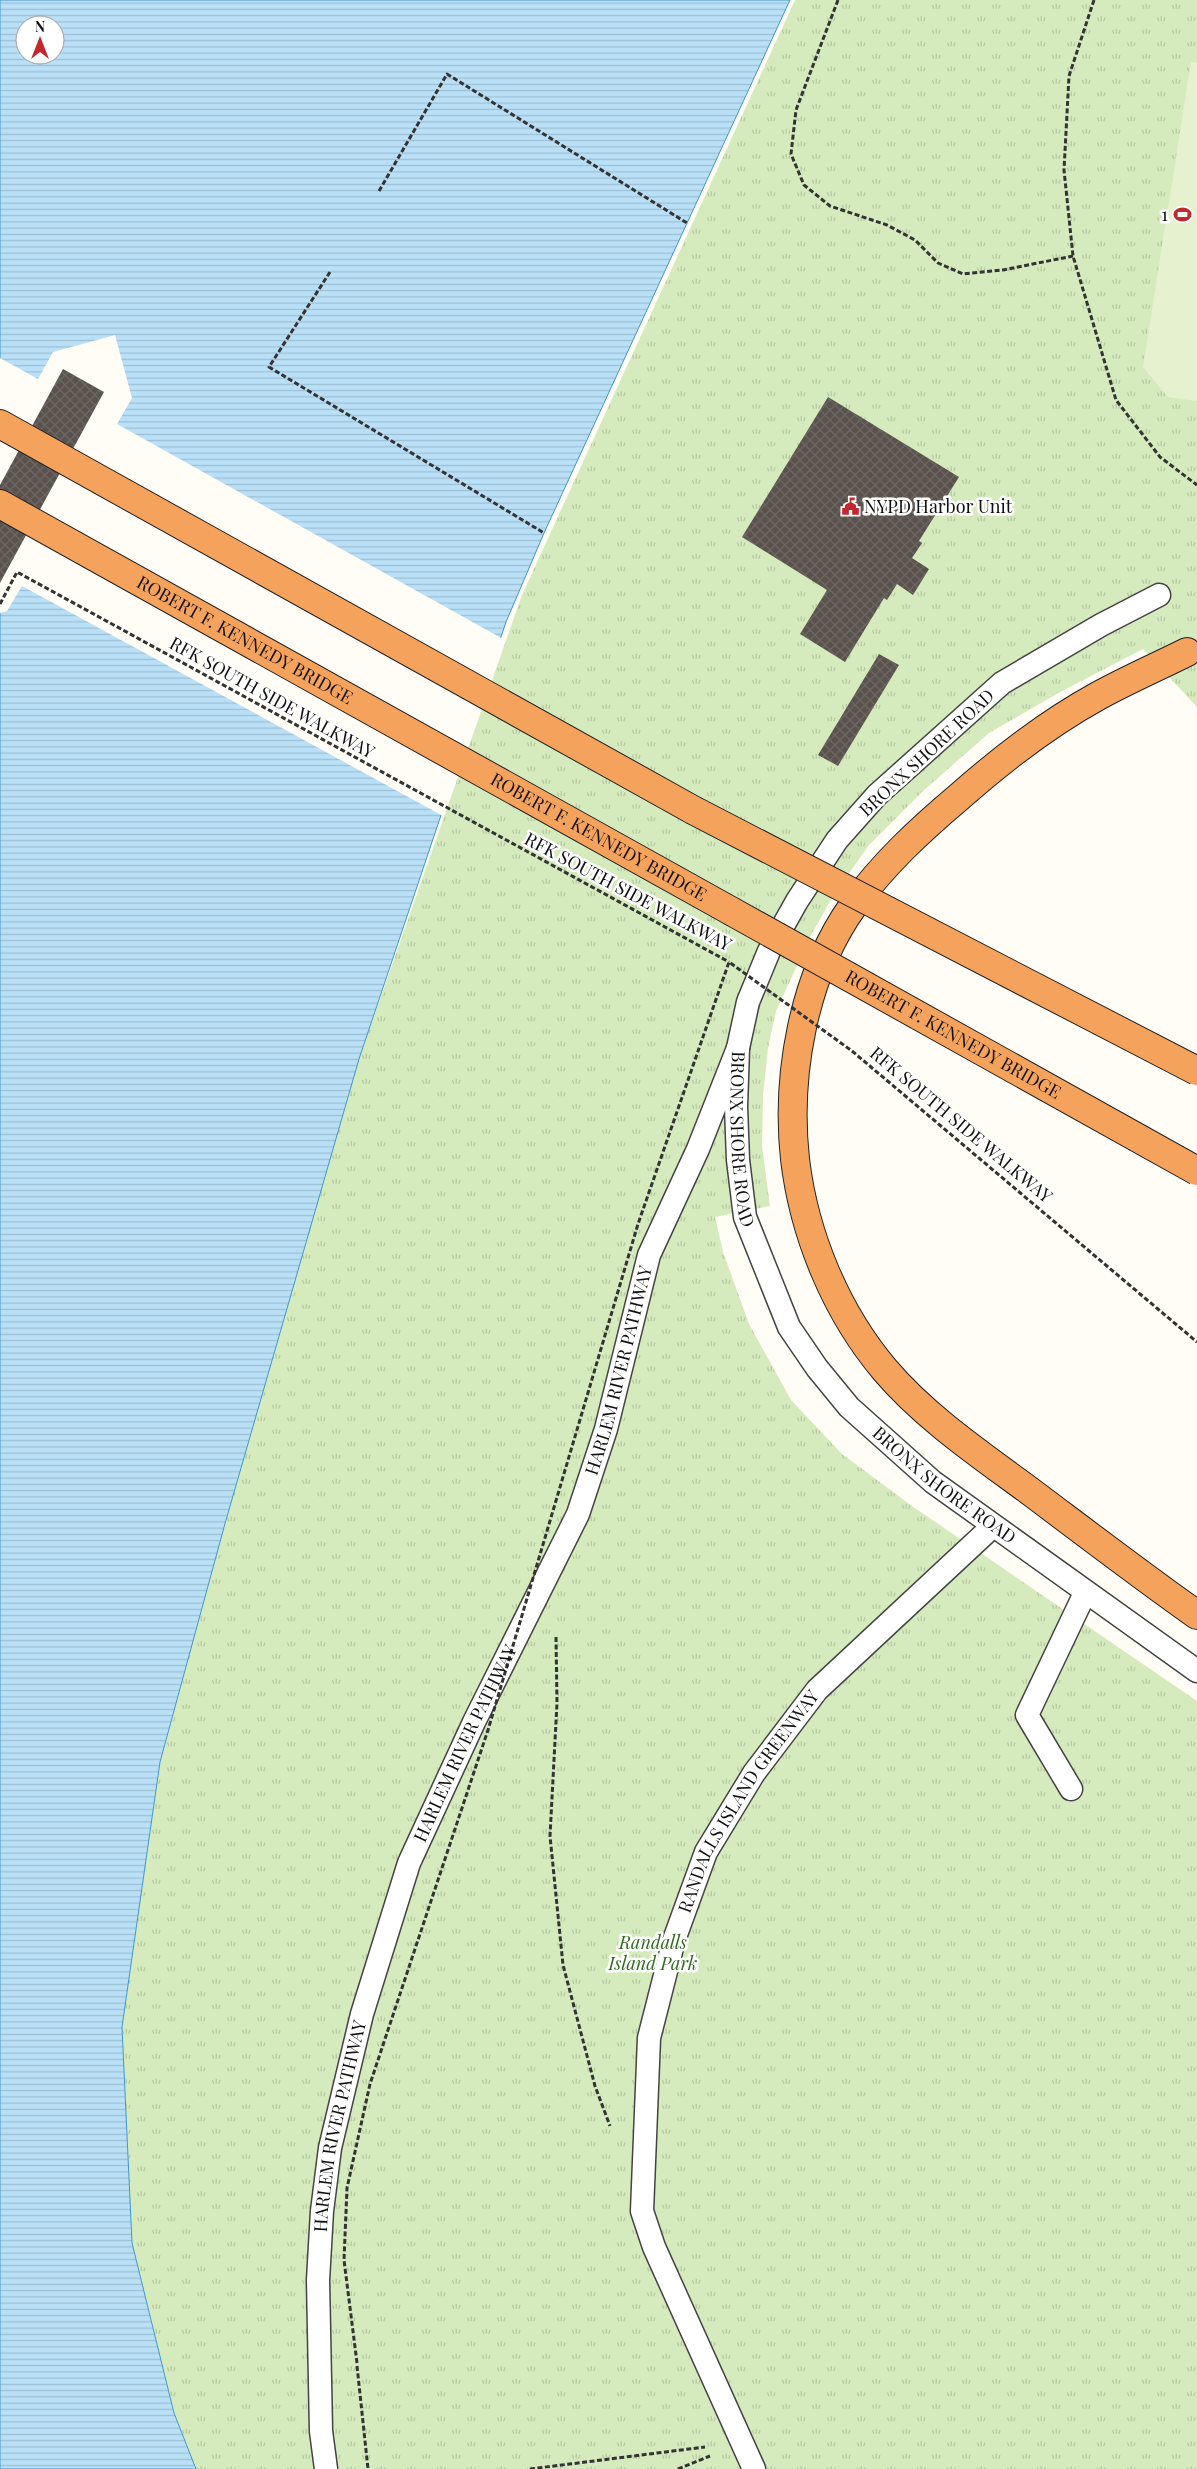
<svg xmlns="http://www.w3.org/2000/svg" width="1197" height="2469" font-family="'Playfair Display',serif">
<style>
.park{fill:url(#park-tufts)}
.pitch{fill:#e6f2cf}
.water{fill:url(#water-rules);stroke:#3f96cf;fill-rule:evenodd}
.pier{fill:#fffdf5}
.building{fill:url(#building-cross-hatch)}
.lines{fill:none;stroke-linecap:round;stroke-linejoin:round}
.service-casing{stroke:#444;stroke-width:25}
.motorway-casing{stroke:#222;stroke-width:30}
.path{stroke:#333;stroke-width:3;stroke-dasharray:5 2.5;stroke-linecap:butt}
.service{stroke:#fff;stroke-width:22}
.motorway{stroke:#f5a25d;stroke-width:28}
.motorway-bridge-casing{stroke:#222;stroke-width:30;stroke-linecap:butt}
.path-bridge{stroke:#333;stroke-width:3;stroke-dasharray:5 2.5;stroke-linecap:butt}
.motorway-bridge{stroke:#f5a25d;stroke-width:28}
.labels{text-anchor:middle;stroke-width:5;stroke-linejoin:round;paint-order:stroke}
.poi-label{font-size:18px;fill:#111;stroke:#fff;text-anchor:end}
.street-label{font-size:18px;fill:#111;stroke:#fff}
.park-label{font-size:18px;font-style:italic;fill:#2f6b1f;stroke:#fff}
</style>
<defs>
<pattern id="park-tufts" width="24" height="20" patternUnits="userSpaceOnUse" patternTransform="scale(1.25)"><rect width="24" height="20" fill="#d5ebbd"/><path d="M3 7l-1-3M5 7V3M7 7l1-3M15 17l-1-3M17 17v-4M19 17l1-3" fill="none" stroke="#b6c8a1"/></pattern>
<pattern id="water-rules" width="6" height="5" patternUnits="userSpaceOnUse" patternTransform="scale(1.25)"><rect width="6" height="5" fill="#b9e0f7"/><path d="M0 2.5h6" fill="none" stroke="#9ebfd3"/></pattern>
<pattern id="building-cross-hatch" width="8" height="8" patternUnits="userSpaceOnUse" patternTransform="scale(1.25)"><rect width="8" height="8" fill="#5a524d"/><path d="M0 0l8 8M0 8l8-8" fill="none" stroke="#6d6662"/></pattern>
</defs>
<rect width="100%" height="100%" fill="#fffdf5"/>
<path class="park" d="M795 0H1197V707L1143 649 1062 691 989 733 922 792 869 845 833 896 810 937 776 1011 768 1048 763 1096 762 1146 770 1206 715 1217 723 1252 749 1324 791 1400 842 1454 912 1506 1197 1701V2469H196L174 2413 132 2243 122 2027 160 1762 226 1520 359 1059 522 595Z"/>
<path class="pitch" d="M1191 62 1197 63V401L1168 397 1143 367Z"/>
<path class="water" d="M0 0H790L544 533 506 622 359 1059 226 1520 160 1762 122 2027 132 2243 174 2413 196 2469H0ZM25 25H55V55H25Z"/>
<path class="pier" d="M115 335 132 398 117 424 503 639 443 816 22 586 7 611 0 613V358L38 379 53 352Z"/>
<g class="building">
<path d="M63 369 104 392 0 583V485Z"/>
<path d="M828 397 959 477 919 541 922 543 912 558 929 569 913 595 897 584 887 600 884 598 845 662 800 634 827 590 742 537Z"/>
<path d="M879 654 899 665 838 766 818 755Z"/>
</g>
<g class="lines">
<defs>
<g id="service">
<path id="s1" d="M1159 595 1101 625 1002 683 877 795 837 840 797 901 769 951 748 1002 738 1048 736 1107 738 1160 745 1217 789 1327 817 1368 849 1407 933 1482 1197 1671"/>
<path d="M1071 1789 1027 1715 1085 1593"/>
<path id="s2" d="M326 2469 321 2431 318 2280 322 2211 330 2148 362 2014 409 1863 474 1722 578 1514 606 1429 649 1255 698 1149 738 1048"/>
<path id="s3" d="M754 2469 654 2247 642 2211 649 2038 674 1940 706 1852 754 1773 817 1690 993 1526"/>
</g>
<g id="motorway">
<path d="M0 424 693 810"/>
<path id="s4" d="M0 504 731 911"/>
<path d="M1187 652C1157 667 1127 680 1098 696 1047 724 1002 759 959 797 920 830 882 865 853 906 803 976 786 1076 795 1159 804 1235 836 1312 885 1370 924 1416 978 1453 1027 1489 1083 1531 1139 1574 1197 1615"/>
</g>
</defs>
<use href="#service" class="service-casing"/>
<use href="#motorway" class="motorway-casing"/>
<g class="path">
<path d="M838 0 796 110 791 154 804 185 830 206 887 225 915 240 938 263 963 274 1003 270 1073 256"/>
<path d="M1094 0 1069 76 1064 170 1073 256 1116 400 1160 457 1197 485"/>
<path d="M379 191 447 74 687 223"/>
<path d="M330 272 269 367 544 533"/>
<path d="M0 604 17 572 729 962"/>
<path d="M852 1051 1197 1342"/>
<path d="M556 1637 557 1703 550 1836 563 1965 595 2086 610 2126"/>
<path d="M357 2366 368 2469"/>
<path d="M530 2469 705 2447"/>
<path d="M678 2469 710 2456"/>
</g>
<use href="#service" class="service"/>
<use href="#motorway" class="motorway"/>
<defs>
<g id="motorway-bridge">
<path d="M693 810 1197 1071"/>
<path id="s5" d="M731 911 1197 1171"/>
</g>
</defs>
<use href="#motorway-bridge" class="motorway-bridge-casing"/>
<path class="path-bridge" d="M357 2363 344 2260 347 2188 370 2084 488 1730 638 1224 729 962 852 1051"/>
<use href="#motorway-bridge" class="motorway-bridge"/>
</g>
<defs>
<symbol id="stadium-bare" viewBox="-9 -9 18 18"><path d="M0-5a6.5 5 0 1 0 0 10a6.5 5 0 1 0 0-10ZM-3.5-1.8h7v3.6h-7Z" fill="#c4262e" stroke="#fff" stroke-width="2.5" paint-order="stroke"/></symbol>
<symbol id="civic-bare" viewBox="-9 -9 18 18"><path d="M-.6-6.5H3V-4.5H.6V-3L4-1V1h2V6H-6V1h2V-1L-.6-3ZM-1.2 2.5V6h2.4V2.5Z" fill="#c4262e" stroke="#fff" stroke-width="2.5" paint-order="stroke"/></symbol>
</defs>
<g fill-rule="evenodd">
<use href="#stadium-bare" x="1170" y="202" width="25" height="25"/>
<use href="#civic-bare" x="838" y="494" width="25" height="25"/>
</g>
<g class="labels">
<g class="poi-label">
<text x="1168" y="221">1</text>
<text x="864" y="513" text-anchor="start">NYPD Harbor Unit</text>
</g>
<g class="street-label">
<text dy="6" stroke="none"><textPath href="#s4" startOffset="280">ROBERT F. KENNEDY BRIDGE</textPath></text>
<text transform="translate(272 698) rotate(29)" y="6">RFK SOUTH SIDE WALKWAY</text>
<text transform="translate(927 753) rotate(-43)" y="6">BRONX SHORE ROAD</text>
<text dy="6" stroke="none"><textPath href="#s4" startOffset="685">ROBERT F. KENNEDY BRIDGE</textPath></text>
<text transform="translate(628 892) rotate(28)" y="6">RFK SOUTH SIDE WALKWAY</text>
<text dy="6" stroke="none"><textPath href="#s5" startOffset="254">ROBERT F. KENNEDY BRIDGE</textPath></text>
<text transform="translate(961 1125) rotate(40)" y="6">RFK SOUTH SIDE WALKWAY</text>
<text dy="6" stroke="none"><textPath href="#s1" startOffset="732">BRONX SHORE ROAD</textPath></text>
<text dy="6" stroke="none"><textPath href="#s2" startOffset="1155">HARLEM RIVER PATHWAY</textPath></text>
<text dy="6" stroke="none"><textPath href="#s1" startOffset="1152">BRONX SHORE ROAD</textPath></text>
<text dy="6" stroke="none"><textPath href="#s2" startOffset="750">HARLEM RIVER PATHWAY</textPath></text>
<text dy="6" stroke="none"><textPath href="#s3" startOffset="714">RANDALLS ISLAND GREENWAY</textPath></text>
<text dy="6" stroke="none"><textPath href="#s2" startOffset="345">HARLEM RIVER PATHWAY</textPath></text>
</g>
<g class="park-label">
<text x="653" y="1949">Randalls<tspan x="653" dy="21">Island Park</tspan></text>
</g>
</g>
<g transform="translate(40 40)"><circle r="24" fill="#ffffff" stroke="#a0a0a0"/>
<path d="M0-4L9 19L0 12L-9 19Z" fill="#c4262e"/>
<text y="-8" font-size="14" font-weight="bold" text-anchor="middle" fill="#111111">N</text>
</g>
</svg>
